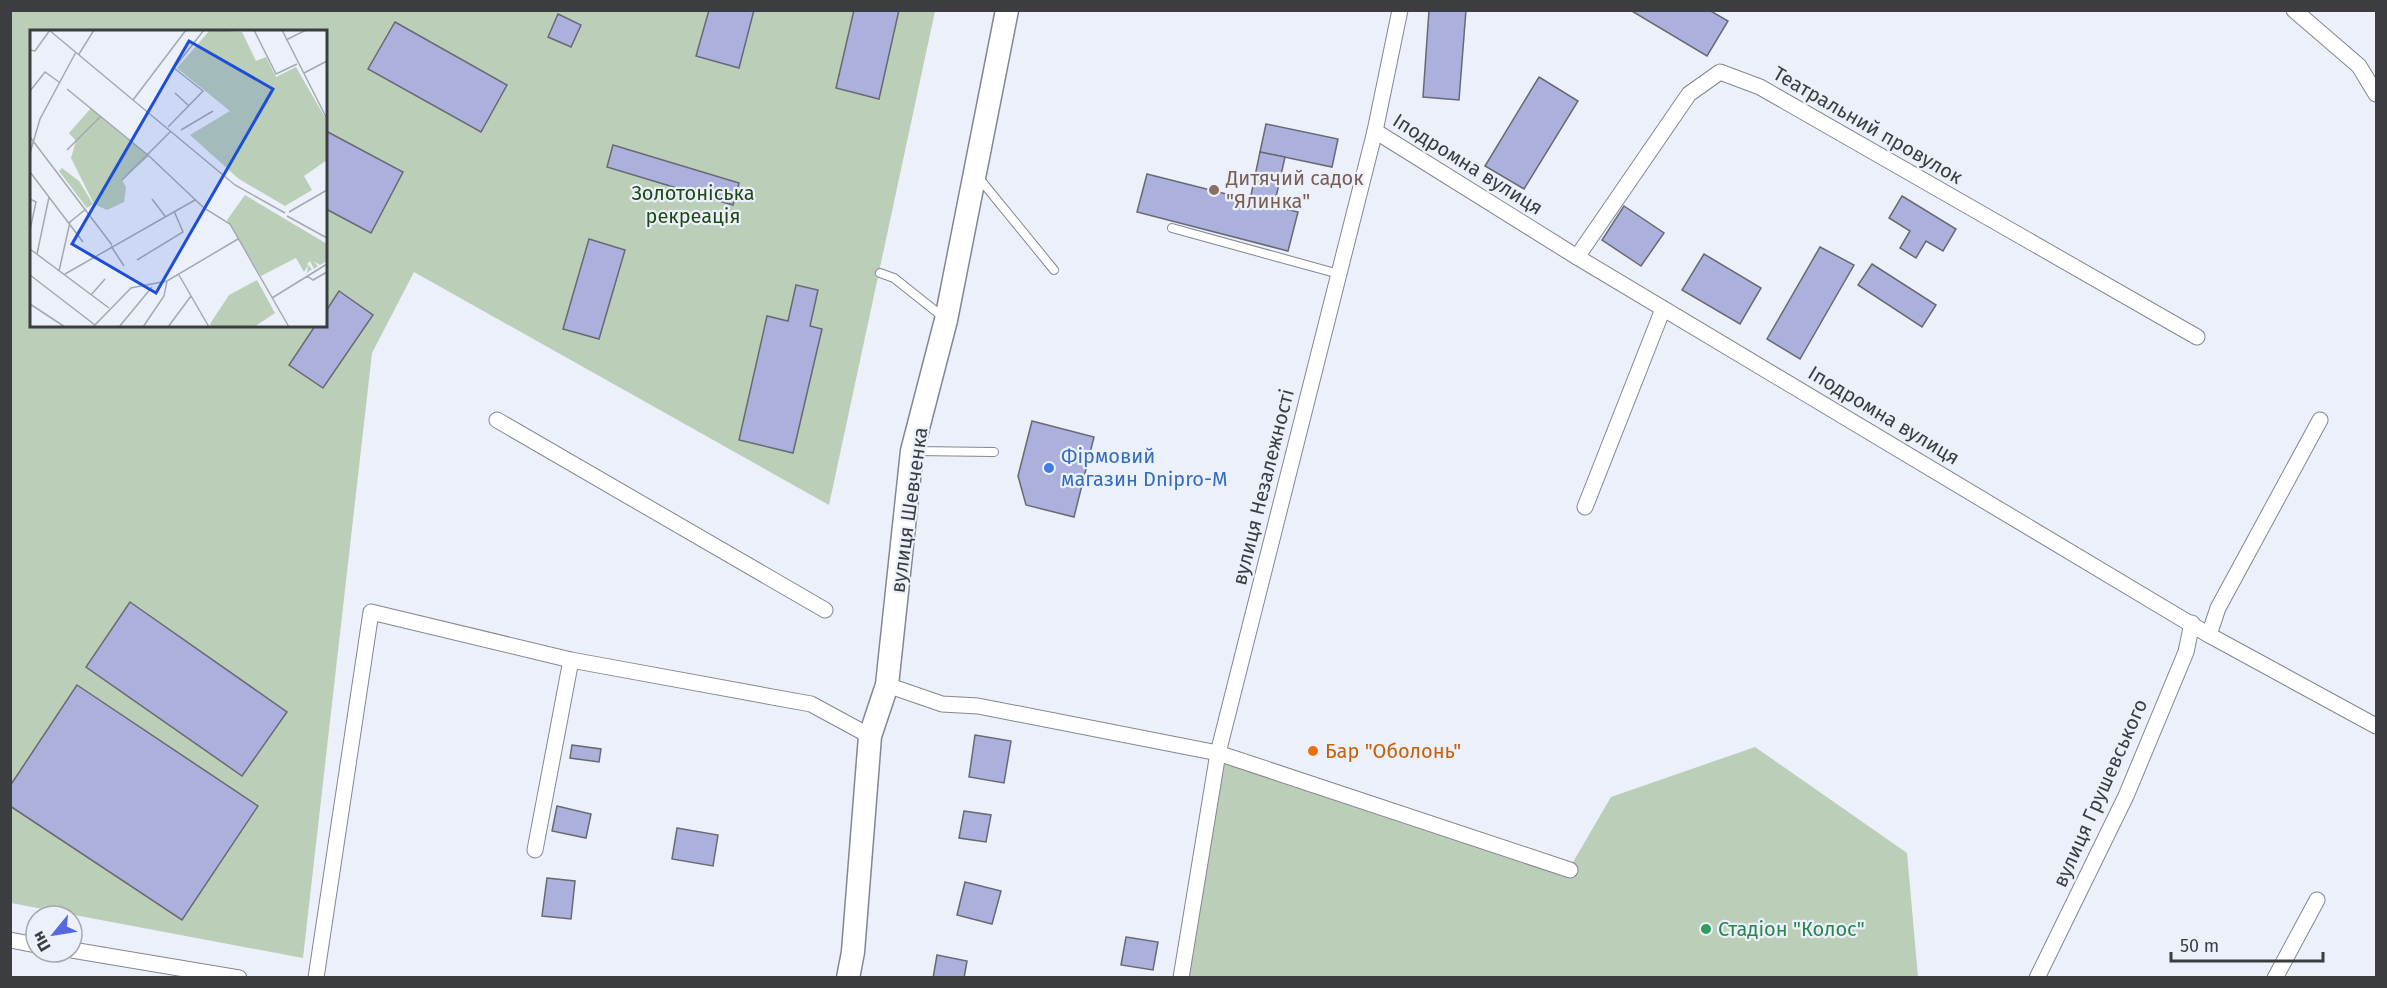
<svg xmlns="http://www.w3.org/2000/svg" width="2387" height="988" font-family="'Fira Sans',sans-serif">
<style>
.green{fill:#bbceb7;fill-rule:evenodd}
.building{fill:#acb0dc;stroke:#686973;stroke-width:1.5}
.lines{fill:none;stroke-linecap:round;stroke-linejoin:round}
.service-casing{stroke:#838790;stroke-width:10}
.minor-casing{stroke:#838790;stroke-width:17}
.secondary-casing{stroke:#838790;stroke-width:25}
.service{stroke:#fff;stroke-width:8}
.minor{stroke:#fff;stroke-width:15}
.secondary{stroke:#fff;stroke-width:22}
.education-dot{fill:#8d6e63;stroke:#ebf0fa;stroke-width:2}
.shop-dot{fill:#3f7fe0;stroke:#ebf0fa;stroke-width:2}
.food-dot{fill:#e8710a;stroke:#ebf0fa;stroke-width:2}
.leisure-dot{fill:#2e9e5b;stroke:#ebf0fa;stroke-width:2}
.labels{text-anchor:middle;stroke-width:4.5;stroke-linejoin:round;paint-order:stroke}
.street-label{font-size:20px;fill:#3b3d41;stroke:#ebf0fa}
.education-label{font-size:20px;fill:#785e54;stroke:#ebf0fa;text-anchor:start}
.park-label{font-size:20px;fill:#204a15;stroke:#ebf0fa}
.shop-label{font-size:20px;fill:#366cbe;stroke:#ebf0fa;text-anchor:start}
.food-label{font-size:20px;fill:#c56008;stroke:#ebf0fa;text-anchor:start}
.leisure-label{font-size:20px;fill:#27864d;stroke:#ebf0fa;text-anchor:start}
.inset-road{fill:none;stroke:#a5a8b0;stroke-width:1.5}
.view{fill:#1d4ed8;fill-opacity:0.15;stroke:#1d4ed8;stroke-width:3}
.inset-edge{fill:none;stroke:#3b3d41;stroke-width:3}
</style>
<rect width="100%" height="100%" fill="#ebf0fa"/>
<g class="green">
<path d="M10 11H935L829 505 414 272 372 353 303 958 11 903ZM32 32H326V326H32Z"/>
<path d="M1755 747 1907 853 1918 977 1181 978 1218 753 1569 869 1611 797Z"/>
</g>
<g class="building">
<path d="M709 10H754L739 68 696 56Z"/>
<path d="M854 10H899L879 99 836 88Z"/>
<path d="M1429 10H1466L1459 100 1423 97Z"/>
<path d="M1630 10H1709L1728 21 1707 56Z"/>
<path d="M558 14 581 25 571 47 548 37Z"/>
<path d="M395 22 507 85 481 132 368 69Z"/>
<path d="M1539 77 1578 101 1524 189 1485 166Z"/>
<path d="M1266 124 1338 139 1332 167 1260 152Z"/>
<path d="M326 131 403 172 371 233 326 209Z"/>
<path d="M613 145 739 183 733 205 607 167Z"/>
<path d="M1260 152 1285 157 1274 206 1250 200Z"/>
<path d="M1147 174 1298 212 1288 251 1137 212Z"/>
<path d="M1902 196 1956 229 1943 251 1926 241 1916 258 1900 248 1910 231 1889 218Z"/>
<path d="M1624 206 1664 233 1641 266 1602 240Z"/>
<path d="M589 239 625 250 599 339 563 329Z"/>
<path d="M1820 247 1854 265 1800 359 1767 339Z"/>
<path d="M1704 254 1761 288 1740 324 1682 290Z"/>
<path d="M1872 264 1936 305 1922 327 1858 285Z"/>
<path d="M796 285 818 290 810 326 822 329 793 453 739 440 767 316 788 321Z"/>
<path d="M339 291 373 315 323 388 289 365 315 326H326V311Z"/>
<path d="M1032 421 1094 437 1074 517 1026 505 1018 476Z"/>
<path d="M130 602 287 712 242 776 86 667Z"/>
<path d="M77 685 258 806 182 920 10 806V786Z"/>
<path d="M975 735 1011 741 1004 783 969 777Z"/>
<path d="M572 745 601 749 599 762 570 758Z"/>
<path d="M557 806 591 814 586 838 552 831Z"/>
<path d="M964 811 991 815 986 842 959 838Z"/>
<path d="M677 828 718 835 713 866 672 859Z"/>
<path d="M547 878 575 881 571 919 542 916Z"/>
<path d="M965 882 1001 891 992 924 957 915Z"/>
<path d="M1126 937 1158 942 1153 970 1121 965Z"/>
<path d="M937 955 967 961 964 978H933Z"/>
</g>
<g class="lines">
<defs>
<g id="service">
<path d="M979 178 1054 270"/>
<path d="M1172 228 1339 274"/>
<path d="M880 273 894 278 943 317"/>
<path d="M915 451 994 452"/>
</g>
<g id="minor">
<path d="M2294 10 2359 66 2376 94"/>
<path d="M1375 131 1577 257 2209 635 2376 726"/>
<path d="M1577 257 1689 94 1720 72 1760 87 2197 337"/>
<path d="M497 420 825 610"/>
<path d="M1585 507 1663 309"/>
<path d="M2209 635 2218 608 2320 420"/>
<path d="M887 685 942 704 978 706 1218 753 1570 870"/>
<path d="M535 850 571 660"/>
<path d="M10 940 36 945"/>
<path d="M72 950 239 978"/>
<path d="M316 978 371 612 571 660 811 704 870 736"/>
<path d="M1181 978 1218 753 1375 131 1400 10"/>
<path d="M2037 978 2126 796 2186 652 2192 623"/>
<path d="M2275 978 2317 900"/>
</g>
<path id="secondary" d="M848 978 853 952 870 736 887 685 912 451 946 320 1007 10"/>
</defs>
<use href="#service" class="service-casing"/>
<use href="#minor" class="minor-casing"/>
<use href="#secondary" class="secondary-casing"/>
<use href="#service" class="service"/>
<use href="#minor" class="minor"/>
<use href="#secondary" class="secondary"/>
</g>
<circle class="education-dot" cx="1214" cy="190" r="6"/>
<circle class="shop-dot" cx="1049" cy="468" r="6"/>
<circle class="food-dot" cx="1313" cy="751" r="6"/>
<circle class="leisure-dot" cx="1706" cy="929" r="6"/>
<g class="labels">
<g class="street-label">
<text transform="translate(1868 125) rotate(30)" y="7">Театральний провулок</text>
<text transform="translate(1468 164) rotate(32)" y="7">Іподромна вулиця</text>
<text transform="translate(1884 415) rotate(31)" y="7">Іподромна вулиця</text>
<text transform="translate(1263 487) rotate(-76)" y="7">вулиця Незалежності</text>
<text transform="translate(909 510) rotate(-82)" y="7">вулиця Шевченка</text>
<text transform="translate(2100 793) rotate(-66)" y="7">вулиця Грушевського</text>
</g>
<g class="education-label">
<text x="1226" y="185">Дитячий садок<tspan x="1226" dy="23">"Ялинка"</tspan></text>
</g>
<g class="park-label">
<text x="693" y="200">Золотоніська<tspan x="693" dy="23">рекреація</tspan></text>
</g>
<g class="shop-label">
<text x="1061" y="463">Фірмовий<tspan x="1061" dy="23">магазин Dnipro-M</tspan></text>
</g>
<g class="food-label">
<text x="1325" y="758">Бар "Оболонь"</text>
</g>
<g class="leisure-label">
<text x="1718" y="936">Стадіон "Колос"</text>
</g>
</g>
<g transform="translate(30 30)">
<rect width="297" height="297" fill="#ebf0fa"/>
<path d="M180 0 212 2 226 31 236 27 246 47 266 37 297 91V130L274 146 282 160 255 176 209 149 160 105 200 81 147 38ZM61 78 119 126 92 150 96 157 94 172 77 180 64 174 41 128 46 111 39 103ZM32 138 49 151 63 174 57 178 29 141ZM215 165 297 214V231L290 235 283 231 288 236 284 239 280 231 277 234 282 239 277 243 278 235 274 242 266 228 231 246 197 190ZM227 250 245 283 224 297H182L180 294 199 265Z" fill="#bbceb7"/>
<path class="inset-road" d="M19 0 205 155 255 183M224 0 246 44 267 34M252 0 297 89M256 10 276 0M0 20 5 21 20 0M49 24 64 0M274 43 297 31M37 59 119 126 174 178 200 194 259 297M0 61 15 42 29 52M145 63 159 76M103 70 156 0M138 97 173 61 144 38 174 0M151 100 183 81M0 107 82 215M37 120 71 86M0 123 10 89 46 22M0 142 53 212M92 150 141 101M0 169 6 172 0 200M122 169 135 186M259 182 297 160M257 186 297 208M81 216 94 236M0 219 79 278M7 224 19 167M107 230 153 202 144 181M29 241 40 192 56 179M35 244 165 170M0 245 65 295M149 245 179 297M277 246 283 250 297 242M61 265 75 249M242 268 297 234M0 274 35 297M63 297 101 258 137 251 208 209M89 297 122 257M113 297 134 266 137 251M138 297 161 266"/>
<path class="view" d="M159 11 243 59 126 263 42 214Z"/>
<rect width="297" height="297" class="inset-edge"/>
</g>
<rect width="2387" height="988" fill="none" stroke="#3b3d41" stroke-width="24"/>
<g transform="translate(54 934) rotate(240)"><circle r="28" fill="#ebf0fa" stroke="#a5a8b0" stroke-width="1.5"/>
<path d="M0-4.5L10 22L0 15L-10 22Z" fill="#5569df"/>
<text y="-9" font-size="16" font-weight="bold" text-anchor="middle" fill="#3b3d41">Пн</text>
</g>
<path d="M2171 952v9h152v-9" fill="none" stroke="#3b3d41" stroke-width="3"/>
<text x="2180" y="952" font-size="18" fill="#3b3d41" stroke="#ebf0fa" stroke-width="4.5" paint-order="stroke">50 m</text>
</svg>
